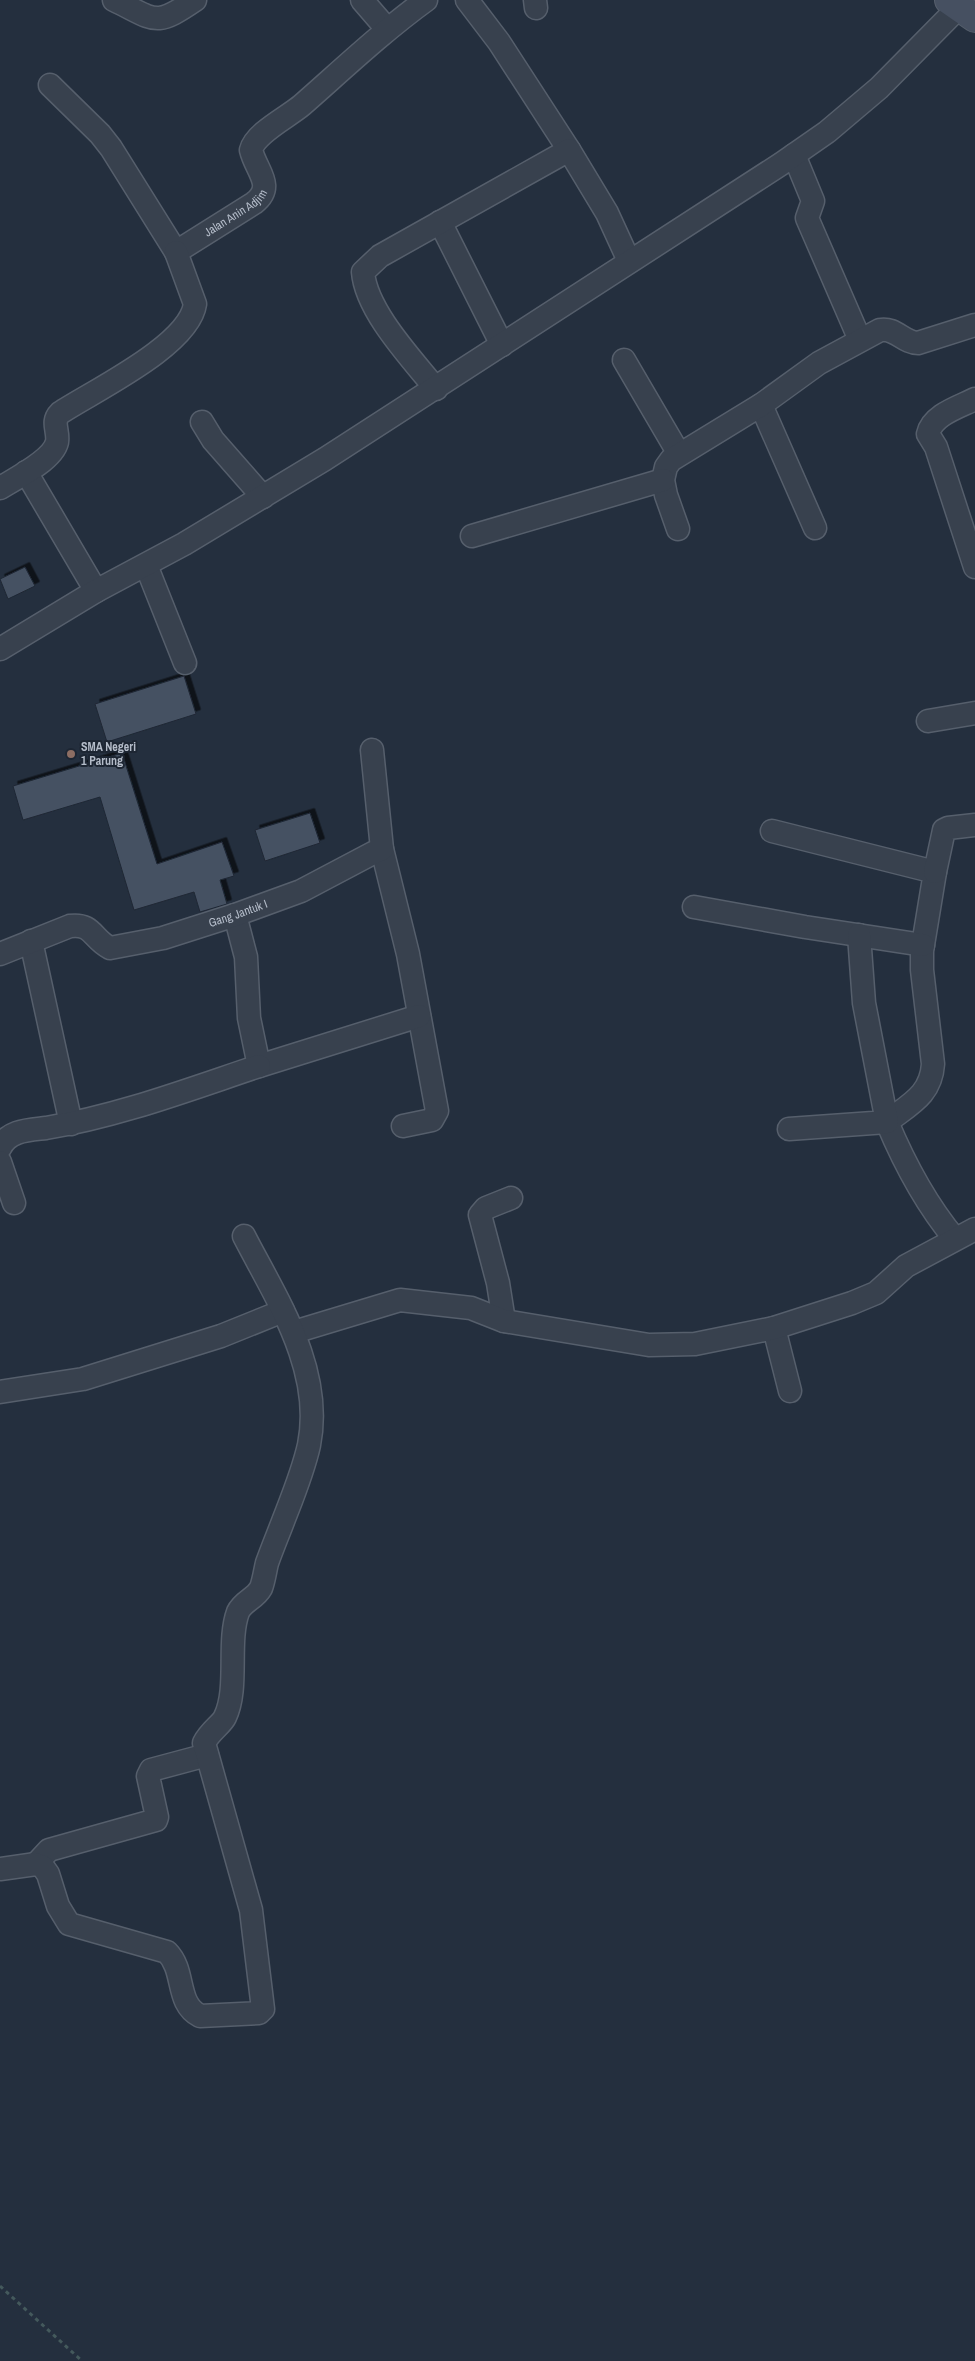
<svg xmlns="http://www.w3.org/2000/svg" width="975" height="2361" font-family="'Archivo Narrow',sans-serif">
<style>
.building{fill:#455162;stroke:#1f2835;filter:url(#shadow)}
.lines{fill:none;stroke-linecap:round;stroke-linejoin:round}
.street-casing{stroke:#565f6c;stroke-width:25}
.secondary-casing{stroke:#565f6c;stroke-width:30}
.path{stroke:#44595c;stroke-width:3;stroke-dasharray:4 4;stroke-linecap:butt}
.street{stroke:#38414e;stroke-width:22}
.secondary{stroke:#465061;stroke-width:28}
.education-dot{fill:#8d6e63;stroke:#1d2633;stroke-width:2}
.labels{text-anchor:middle;stroke-width:4;stroke-linejoin:round;paint-order:stroke}
.street-label{font-size:12px;fill:#b4bcc9;stroke:#1d2633}
.poi-label{font-size:12px;font-weight:bold;fill:#b4bcc9;stroke:#1d2633;text-anchor:start}
</style>
<defs>
<filter id="shadow"><feDropShadow dx="4.5" dy="-4.5" stdDeviation="0" flood-color="#0009"/></filter>
</defs>
<rect width="100%" height="100%" fill="#242f3e"/>
<g class="building">
<path d="M25 567 35 586 8 599 0 579Z"/>
<path d="M184 676 196 714 107 742 95 704Z"/>
<path d="M122 753 157 864 222 842 234 876 220 880 227 904 200 912 194 892 134 910 100 797 23 820 13 786Z"/>
<path d="M310 813 320 843 265 861 255 830Z"/>
</g>
<g class="lines">
<defs>
<g id="street">
<path d="M114 0C156 20 154 28 195 0"/>
<path d="M362 0 387 29"/>
<path d="M467 0 499 42 569 150"/>
<path d="M535 0 536 8"/>
<path id="s1" d="M50 85 100 134 111 148 176 252 254 203C276 186 256 171 251 150 255 133 288 117 302 105 343 69 382 32 426 0"/>
<path d="M794 155 813 201 807 218 860 340"/>
<path d="M440 222 502 345"/>
<path d="M624 360 679 454"/>
<path d="M436 389C412 359 366 311 363 272L380 256 569 150 607 213 629 261"/>
<path d="M975 399C959 407 932 415 928 434L936 447 975 567"/>
<path d="M761 405 815 528"/>
<path d="M202 422 213 440 263 497"/>
<path d="M26 472 96 591"/>
<path d="M0 488C15 479 53 460 57 442 59 431 51 422 60 413 93 391 189 346 195 304L176 252"/>
<path d="M678 529 666 495 663 480 666 467 671 460 761 405 819 363 880 330C895 327 904 343 918 343L975 325"/>
<path d="M472 536 663 480"/>
<path d="M146 565 185 663"/>
<path d="M0 649 96 591 184 544 325 459 781 164 827 132 879 88 959 7"/>
<path d="M928 721 975 713"/>
<path d="M772 831 935 872 922 951V970L933 1064C931 1095 910 1104 887 1122 905 1165 925 1203 955 1239"/>
<path d="M382 849 408 954 437 1111 432 1120 403 1126"/>
<path d="M935 872 944 830 948 828 975 825"/>
<path d="M694 907 805 927 923 945"/>
<path d="M235 915 246 957 249 1018 259 1066 419 1016"/>
<path d="M31 941 71 1124"/>
<path id="s2" d="M0 954 70 926C93 923 92 939 110 948L163 938 235 915 301 891 373 853 382 849 372 750"/>
<path d="M789 1129 887 1122 864 1003 859 935"/>
<path d="M0 1148C8 1130 29 1130 46 1128 119 1116 190 1089 259 1066"/>
<path d="M0 1162 14 1203"/>
<path d="M504 1321 498 1283 480 1215 486 1208 511 1198"/>
<path d="M774 1328 790 1391"/>
<path d="M294 1332 400 1300 471 1308 504 1321 649 1345 695 1344 774 1328 852 1303 876 1293 906 1266 975 1229"/>
<path d="M0 1392 83 1379 221 1336 283 1311"/>
<path d="M36 1864 49 1850 156 1820 157 1817 148 1776 151 1770 207 1755"/>
<path d="M0 1869 36 1864 43 1867 48 1874 58 1906 69 1924 167 1952C186 1971 175 2003 200 2016L259 2013 263 2009 251 1910 204 1743C210 1731 222 1724 225 1717 239 1688 227 1642 238 1612 243 1601 255 1599 261 1588 264 1580 265 1571 267 1563 272 1549 277 1537 282 1524 292 1498 303 1472 309 1445 324 1370 277 1300 244 1236"/>
</g>
<path id="secondary" d="M949 0 975 18"/>
</defs>
<use href="#street" class="street-casing"/>
<use href="#secondary" class="secondary-casing"/>
<path class="path" d="M0 2286 82 2361"/>
<use href="#street" class="street"/>
<use href="#secondary" class="secondary"/>
</g>
<circle class="education-dot" cx="71" cy="754" r="5"/>
<g class="labels">
<g class="street-label">
<text dy="4" stroke="none"><textPath href="#s1" startOffset="282">Jalan Anin Adjim</textPath></text>
<text dy="4" stroke="none"><textPath href="#s2" startOffset="256">Gang Jantuk I</textPath></text>
</g>
<g class="poi-label">
<text x="81" y="751">SMA Negeri<tspan x="81" dy="14">1 Parung</tspan></text>
</g>
</g>
</svg>
